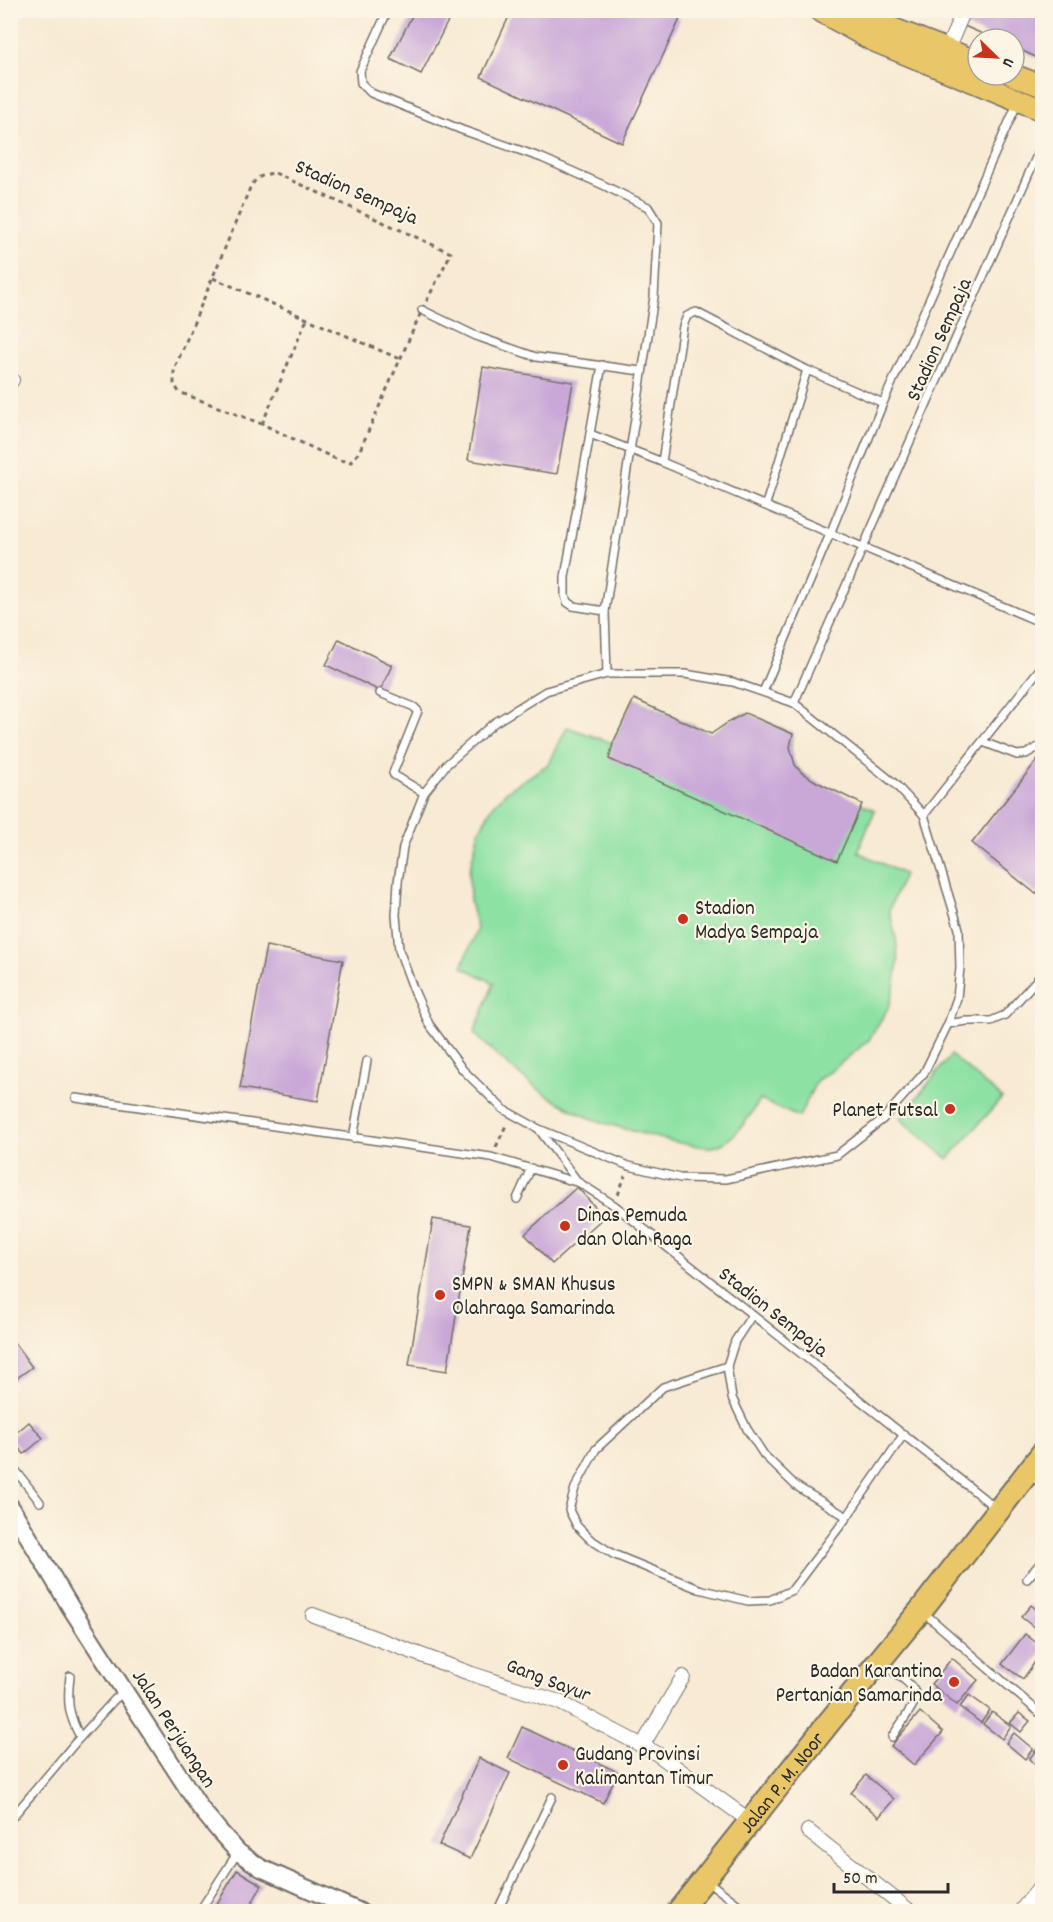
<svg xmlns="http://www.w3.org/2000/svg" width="1053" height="1922" font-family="Dekko,sans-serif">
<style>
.green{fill:#8ce1a3;stroke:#5c8667;stroke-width:1.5}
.building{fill:#c9a8d8}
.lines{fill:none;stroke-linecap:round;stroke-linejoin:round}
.service-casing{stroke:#736e66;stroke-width:10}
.minor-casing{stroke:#736e66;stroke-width:16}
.tertiary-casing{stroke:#736e66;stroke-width:20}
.primary-casing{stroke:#736e66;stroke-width:24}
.trunk-casing{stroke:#736e66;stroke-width:26}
.path{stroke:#736e66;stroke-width:3;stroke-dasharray:4.5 4.5;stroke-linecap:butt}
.service{stroke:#fff;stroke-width:7}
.minor{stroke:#fff;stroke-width:14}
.tertiary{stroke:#fff;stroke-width:16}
.primary{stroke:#e9c769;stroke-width:21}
.trunk{stroke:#e9c769;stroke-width:22}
.poi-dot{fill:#c8321e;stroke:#fcf5e5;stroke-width:2}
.labels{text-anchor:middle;stroke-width:4.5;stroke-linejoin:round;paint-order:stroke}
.street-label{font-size:21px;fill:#2b2b2b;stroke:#fcf5e5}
.poi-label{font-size:21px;fill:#2b2b2b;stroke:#fcf5e5;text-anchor:start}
</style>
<rect width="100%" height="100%" fill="#fcf5e5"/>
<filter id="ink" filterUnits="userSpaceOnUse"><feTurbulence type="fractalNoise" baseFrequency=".0167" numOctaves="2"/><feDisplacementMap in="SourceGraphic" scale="12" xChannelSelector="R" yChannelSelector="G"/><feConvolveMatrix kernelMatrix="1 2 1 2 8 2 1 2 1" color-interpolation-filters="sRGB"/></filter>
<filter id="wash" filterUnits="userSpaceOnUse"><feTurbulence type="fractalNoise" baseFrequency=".008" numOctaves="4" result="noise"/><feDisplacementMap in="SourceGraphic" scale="24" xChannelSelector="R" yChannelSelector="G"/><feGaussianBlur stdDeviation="1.35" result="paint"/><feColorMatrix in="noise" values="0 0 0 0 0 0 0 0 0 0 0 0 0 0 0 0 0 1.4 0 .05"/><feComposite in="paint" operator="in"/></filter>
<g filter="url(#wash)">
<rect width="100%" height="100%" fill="#f8ead4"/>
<g class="green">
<path d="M634 699 711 734 730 721 745 713 793 734C790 745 789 756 796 766 807 782 855 801 875 810L858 852 904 874 889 910 896 938 898 962 894 988 888 1008 869 1040 830 1072 817 1080 799 1117 760 1100C749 1117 737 1138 717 1146 704 1150 671 1141 658 1138 635 1131 610 1126 588 1117 544 1099 507 1066 474 1033L494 983 462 967 477 929 470 902 469 872 479 831 492 807 508 790 549 764 567 727 613 743Z"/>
<path d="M951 1055 1002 1098 948 1159 900 1119Z"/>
</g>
<g id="blocks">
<g class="building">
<path d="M169 10H199L190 17Z"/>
<path d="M415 10H434L449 19 421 74 390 59Z"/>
<path d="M512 10H662L680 19 622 143 481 77Z"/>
<path d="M969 10H1042V60L1014 47V39H994L962 25Z"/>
<path d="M483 367 573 382 557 474 468 460Z"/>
<path d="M339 639 392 665 380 691 326 665Z"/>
<path d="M634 699 711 734 730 721 745 713 793 734 790 747 795 765 802 773 817 782 862 804 837 861 609 759 613 743Z"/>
<path d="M1042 754V886L1036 894 972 843Z"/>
<path d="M266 946 343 960 318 1101 240 1088Z"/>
<path d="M577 1187 604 1217 552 1264 525 1234Z"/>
<path d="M433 1219 471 1225 447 1371 409 1365Z"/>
<path d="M10 1337 32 1367 10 1383Z"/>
<path d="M29 1422 43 1438 24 1454 10 1438Z"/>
<path d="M1031 1605 1042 1614V1629L1040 1632 1021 1617Z"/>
<path d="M1025 1634 1042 1647V1652L1023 1679 1002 1664Z"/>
<path d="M952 1658 978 1680 957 1705 931 1684Z"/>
<path d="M969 1695 990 1710 981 1723 960 1707Z"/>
<path d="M920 1712 943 1732 914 1765 891 1746Z"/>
<path d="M992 1712 1011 1726 1002 1739 983 1724Z"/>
<path d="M1019 1713 1030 1721 1021 1732 1010 1723Z"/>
<path d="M522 1727 618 1772 603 1803 508 1758Z"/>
<path d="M1014 1733 1033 1749 1025 1759 1006 1743Z"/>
<path d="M1037 1749 1042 1754V1760L1037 1767 1029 1759Z"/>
<path d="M479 1758 510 1773 470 1859 439 1845Z"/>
<path d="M866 1775 894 1799 879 1817 851 1793Z"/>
<path d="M237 1870 262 1885 247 1912H212Z"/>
</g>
</g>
</g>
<g filter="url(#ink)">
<use href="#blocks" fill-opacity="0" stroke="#736e66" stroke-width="1.5"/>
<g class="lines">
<defs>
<g id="service">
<path d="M388 10 360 71 361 83 371 93 462 130 542 158 601 184 648 207 658 223 654 297 605 611 607 674"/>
<path d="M887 24 892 10"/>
<path d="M422 310 476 336 536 357 641 371"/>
<path d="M602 365 565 577V595L567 602 573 606 605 611"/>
<path d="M590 434 662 462 683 326 687 316 696 312 807 370 883 403"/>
<path d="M662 462 1042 623"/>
<path d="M766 504 807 370"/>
<path d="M607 674H685L733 682 794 703 894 783 924 815 959 929 960 968 957 998 948 1024 924 1073 883 1119 837 1155 726 1179 680 1178 629 1166 539 1129 503 1109 463 1070 429 1024 413 988 399 950 396 915 398 882 403 847 424 793 446 765 494 723 546 691Z"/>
<path d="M763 692 830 534 883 403 1018 102"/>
<path d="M380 693 414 707 418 711 393 773 394 775 424 793"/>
<path d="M794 703 1042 144"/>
<path d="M983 742 1017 755 1026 754 1040 746"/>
<path d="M924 815 1042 666"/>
<path d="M948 1024 966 1021H991L1005 1015 1042 974"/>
<path d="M76 1098 491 1157 576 1182"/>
<path d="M540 1131 578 1182 614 1205 997 1509"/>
<path d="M353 1138 367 1061"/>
<path d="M517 1199 531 1168"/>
<path d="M752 1315 735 1341 727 1366 732 1398 747 1429 764 1455 796 1486 847 1517"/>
<path d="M727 1366 663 1387 596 1449 575 1488 569 1510 577 1526 590 1539 613 1554 699 1589 748 1601 770 1600 792 1590 847 1517 904 1434"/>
<path d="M10 1463 40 1502"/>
<path d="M1030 1473 1042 1485"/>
<path d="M1027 1579 1042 1561"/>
<path d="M923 1612 1042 1715"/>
<path d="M881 1663C928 1696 922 1691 892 1737"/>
<path d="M70 1676C67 1702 68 1714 80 1737"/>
<path d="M10 1820 75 1743 115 1699 125 1692"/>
<path d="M706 1880 748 1912"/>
<path d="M199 1912 238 1852"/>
<path d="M497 1912 552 1797"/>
</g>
<g id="minor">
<path d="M947 50 964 10"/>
<path d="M10 382 12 380"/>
<path d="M313 1615 472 1674 559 1702 656 1753 750 1821"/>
<path d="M642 1746 683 1677"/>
<path d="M808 1831 911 1912"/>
<path d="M1020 1912 1042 1885"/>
</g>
<path id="tertiary" d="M10 1506 71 1608 125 1692 201 1809 220 1832 238 1852 261 1868 360 1912"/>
<g id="primary">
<path d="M819 10 872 40 1042 110"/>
<path d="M858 10 886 26 978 62"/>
<path d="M1013 75 1042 86"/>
</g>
<g id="trunk">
<path id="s1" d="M678 1912 830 1721 921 1610 1042 1454"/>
</g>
</defs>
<use href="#service" class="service-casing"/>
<use href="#minor" class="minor-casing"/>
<use href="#tertiary" class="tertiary-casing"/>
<use href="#primary" class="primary-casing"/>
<use href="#trunk" class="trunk-casing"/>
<g class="path">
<path d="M275 173 451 253 422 310 359 452 351 462 338 460 262 424 179 392 174 384V370L250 188C256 177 263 174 275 173Z"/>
<path d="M213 278 400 359"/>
<path d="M262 424 307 319"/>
<path d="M496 1147 507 1123"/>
<path d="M618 1195 625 1176"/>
</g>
<use href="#service" class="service"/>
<use href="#minor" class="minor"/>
<use href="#tertiary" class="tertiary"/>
<use href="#primary" class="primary"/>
<use href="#trunk" class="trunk"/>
</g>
</g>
<g class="poi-dot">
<circle cx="683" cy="919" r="6"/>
<circle cx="950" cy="1109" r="6"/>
<circle cx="565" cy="1226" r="6"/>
<circle cx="440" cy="1295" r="6"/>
<circle cx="954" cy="1682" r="6"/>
<circle cx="563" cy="1765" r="6"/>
</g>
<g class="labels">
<g class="street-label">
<text transform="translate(357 191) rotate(24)" y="7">Stadion Sempaja</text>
<text transform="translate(938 339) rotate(-66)" y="7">Stadion Sempaja</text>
<text transform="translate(774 1311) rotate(38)" y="7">Stadion Sempaja</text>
<text transform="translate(549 1679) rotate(21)" y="7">Gang Sayur</text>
<text transform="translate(175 1728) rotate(57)" y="7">Jalan Perjuangan</text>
<text dy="7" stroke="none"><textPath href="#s1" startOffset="166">Jalan P. M. Noor</textPath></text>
</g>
<g class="poi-label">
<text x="695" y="914">Stadion<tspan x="695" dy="24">Madya Sempaja</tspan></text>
<text x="938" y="1116" text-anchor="end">Planet Futsal</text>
<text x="577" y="1221">Dinas Pemuda<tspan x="577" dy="24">dan Olah Raga</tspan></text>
<text x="452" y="1290">SMPN &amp; SMAN Khusus<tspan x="452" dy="24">Olahraga Samarinda</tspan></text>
<text x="942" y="1677" text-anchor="end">Badan Karantina<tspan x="942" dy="24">Pertanian Samarinda</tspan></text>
<text x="575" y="1760">Gudang Provinsi<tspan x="575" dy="24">Kalimantan Timur</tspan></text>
</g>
</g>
<rect width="1053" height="1922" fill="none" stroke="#fcf5e5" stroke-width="36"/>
<g transform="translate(996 57) rotate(114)"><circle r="28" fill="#fcf5e5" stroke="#a8a49b" stroke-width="1.5"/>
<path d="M0-4.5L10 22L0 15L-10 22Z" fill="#c8321e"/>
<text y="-9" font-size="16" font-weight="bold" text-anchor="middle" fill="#2b2b2b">U</text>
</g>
<path d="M834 1883v9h114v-9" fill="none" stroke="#2b2b2b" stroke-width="3"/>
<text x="843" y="1883" font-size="18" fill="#2b2b2b" stroke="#fcf5e5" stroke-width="4.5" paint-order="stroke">50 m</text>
</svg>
